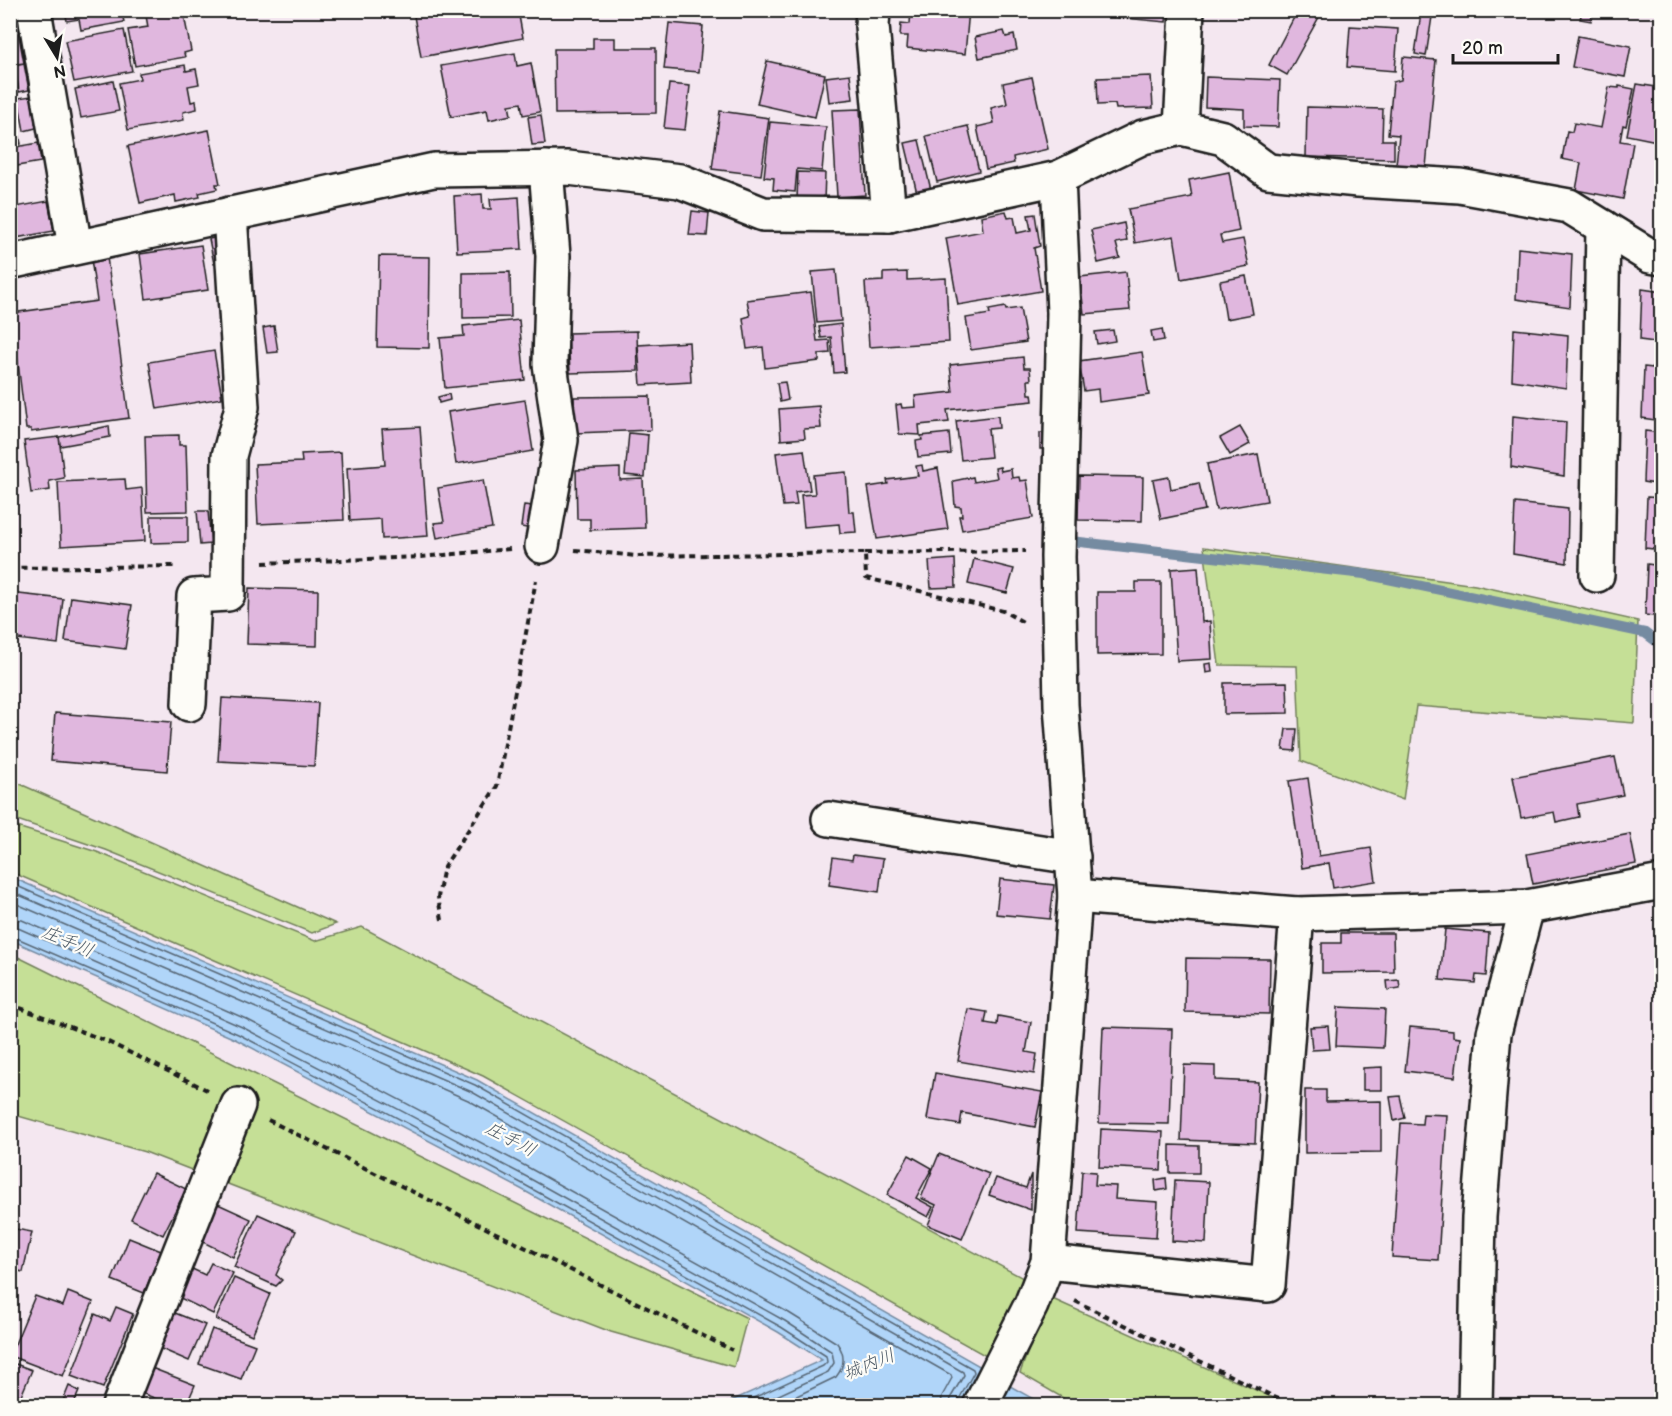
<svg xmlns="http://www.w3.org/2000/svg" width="1672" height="1416" font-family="'Balsamiq Sans','Klee One',sans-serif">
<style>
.green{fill:#c5df96;stroke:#707e59;stroke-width:1.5}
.water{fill:#b0d5f9;stroke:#758ba1;stroke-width:1.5}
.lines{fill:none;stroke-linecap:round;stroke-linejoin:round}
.shore{stroke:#576674;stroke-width:1.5}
.stream{stroke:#758ba1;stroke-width:10}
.building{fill:#e0b7de;stroke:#1c1c1c;stroke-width:1.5}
.minor-casing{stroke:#1c1c1c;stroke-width:38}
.path{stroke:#1c1c1c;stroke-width:4;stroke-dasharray:6 4.5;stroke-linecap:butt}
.minor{stroke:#fdfcf7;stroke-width:33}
.labels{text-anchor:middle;stroke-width:4.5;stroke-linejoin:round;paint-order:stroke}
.water-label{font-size:18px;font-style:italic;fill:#505d69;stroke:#fdfcf7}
</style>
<rect width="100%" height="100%" fill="#f4e7f0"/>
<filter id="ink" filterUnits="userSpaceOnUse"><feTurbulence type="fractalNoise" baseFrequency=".0167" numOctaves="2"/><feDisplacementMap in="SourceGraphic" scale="12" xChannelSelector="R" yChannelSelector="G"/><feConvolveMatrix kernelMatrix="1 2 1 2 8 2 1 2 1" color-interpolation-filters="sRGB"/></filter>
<g filter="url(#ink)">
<g class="green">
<path d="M1204 547 1475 585 1638 621 1634 723 1416 706 1403 800 1301 761 1297 666 1219 665Z"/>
<path d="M11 780 336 924 312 933 106 850 11 818Z"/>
<path d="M11 825 97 852 315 941 362 927 1025 1279 988 1357 483 1076 11 872Z"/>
<path d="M10 953 747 1318 734 1367 611 1332 145 1152 11 1114Z"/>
<path d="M1048 1297 1289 1405H1075L1020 1373Z"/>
</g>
<g class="water">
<path d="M11 877 477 1080 983 1368 962 1405H722L822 1360 778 1332 521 1189 235 1039 11 940Z"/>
<path d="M1003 1382 1044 1405 993 1406Z"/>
</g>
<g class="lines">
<g class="shore">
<path d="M10 883 475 1085 973 1369 974 1372 958 1401V1406"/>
<path d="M10 891 472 1092 963 1372 964 1375 951 1397 950 1406"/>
<path d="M10 901 468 1100 951 1375 952 1378 942 1396 941 1406"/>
<path d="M10 918 22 920 246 1019 531 1169 789 1313 837 1343C845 1354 845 1366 836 1377L776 1406"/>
<path d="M10 927 18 928 242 1027 527 1177 785 1321 832 1352 834 1363 828 1372 755 1406"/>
<path d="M10 935 238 1034 523 1184 781 1327 826 1356 827 1362 823 1366 736 1406"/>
</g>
<path class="stream" d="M1071 541 1364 574 1645 633 1657 642 1662 651"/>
</g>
<g class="building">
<path d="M65 10H133L122 13 124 22 81 30 79 19 67 21Z"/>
<path d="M145 10H183L191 51 184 53 185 57 135 66 128 30 148 27Z"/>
<path d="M413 10H518L523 38 421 57Z"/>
<path d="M911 10H969L965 54 907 48 908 36H900L901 23 910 24Z"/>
<path d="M1082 10H1167L1166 22 1082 14Z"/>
<path d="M1298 10H1306L1319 17 1287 75 1269 65Z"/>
<path d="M1429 10H1433L1426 56 1415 54 1421 13Z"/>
<path d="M1582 12 1592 15 1591 21 1580 19Z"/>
<path d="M669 23 703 26 699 72 664 69Z"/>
<path d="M17 26 24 63 10 65V27Z"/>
<path d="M1350 26 1398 29 1395 71 1347 67Z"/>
<path d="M124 30 132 71 74 82 65 41Z"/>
<path d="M1004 31 1006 37 1014 35 1017 50 979 58 975 37Z"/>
<path d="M1578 36 1631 46 1625 77 1572 67Z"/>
<path d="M593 38H615V48H656V113L555 114 554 49H593Z"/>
<path d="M515 53 517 66 531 63 540 112 523 115 521 103 509 105 511 115 489 120 487 110 451 117 441 66Z"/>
<path d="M1403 57 1436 60 1426 167 1396 165 1399 135 1388 134 1393 82 1401 80Z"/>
<path d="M767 61 825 74 815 117 757 104Z"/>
<path d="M24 64 29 90 19 92 16 73 10 74V67Z"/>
<path d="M185 65 186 71 196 69 199 84 188 86 191 102 196 101 197 109 183 112 184 120 128 130 119 83 140 79 139 73Z"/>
<path d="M850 74 853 99 829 102 826 77Z"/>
<path d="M1151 76 1153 108 1116 109 1115 104 1098 105 1097 78Z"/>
<path d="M1032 77 1048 149 1013 157 1014 163 986 169 977 127 994 123 991 108 1007 104 1003 83Z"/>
<path d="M1206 77 1280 80 1278 127 1244 126V109L1205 107Z"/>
<path d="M10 80 16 132 10 133Z"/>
<path d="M113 81 119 111 81 118 75 89Z"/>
<path d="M669 84 690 86 685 130 664 128Z"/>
<path d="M1637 84 1662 88V142L1627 135Z"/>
<path d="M1619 86 1634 89 1626 126 1623 125 1620 141 1633 143 1623 199 1576 190 1581 163 1562 159 1567 131 1572 132 1574 123 1601 128 1609 87 1619 88Z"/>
<path d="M31 96 36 128 24 131 18 98Z"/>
<path d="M1307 107 1383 109 1382 140H1394V159L1306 157Z"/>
<path d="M860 109 865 195 837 197 832 110Z"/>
<path d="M720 111 769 118 761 175 712 169Z"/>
<path d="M541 115 545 144 532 145 528 117Z"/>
<path d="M770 122 826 127 822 171 797 169 795 192 773 190 774 178 764 177Z"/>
<path d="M968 126 979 171 937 182 926 136Z"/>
<path d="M209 130 220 184H216L217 189 199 193 200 197 176 202 175 195 140 203 128 146Z"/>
<path d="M19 134 21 144 10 146V136Z"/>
<path d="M919 140 931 190 917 193 905 143Z"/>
<path d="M38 143 41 162 11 167 10 148Z"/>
<path d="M798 172 825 173 824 201 797 200Z"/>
<path d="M1229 172 1239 231 1220 235 1222 243 1243 239 1249 266 1181 279 1174 236 1135 243 1128 209 1192 197 1189 180Z"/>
<path d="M482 194 483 209H491L490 199 519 197 522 249 457 252 454 196Z"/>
<path d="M48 201 54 231 10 239V208Z"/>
<path d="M692 211 709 213 707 236 689 235Z"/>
<path d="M1006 211 1008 218 1014 217 1017 233 1031 230 1028 215 1035 214 1040 246 1034 248 1041 291 958 305 946 238 983 231 981 216Z"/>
<path d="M1124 223 1127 241 1116 243 1120 258 1098 263 1091 230Z"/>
<path d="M214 238 220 263 214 264 209 239Z"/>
<path d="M201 245 208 290 146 299 140 254Z"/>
<path d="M1518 248 1572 254 1570 307 1516 299Z"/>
<path d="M379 256 430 257 429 348 377 347Z"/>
<path d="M107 257 129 418 31 432V429H26L12 313 97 301 91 259Z"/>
<path d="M836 270 841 321 817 323 812 272Z"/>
<path d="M510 272 511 317 463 318V273Z"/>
<path d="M907 272V280L946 278 949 342 869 347 865 282 883 281V273Z"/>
<path d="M1126 272 1130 310 1084 314 1080 277Z"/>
<path d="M1246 276 1253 314 1226 319 1220 281Z"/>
<path d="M1642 289 1662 292V343L1640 340Z"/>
<path d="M811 292 817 341 829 340 830 353 819 354V361L765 368 763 347 747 349 743 318 750 316 747 300Z"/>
<path d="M1005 307 1006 310 1020 308 1026 342 971 350 966 318 990 314 989 310Z"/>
<path d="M519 320 525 380 445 388 440 338 464 336 463 326Z"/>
<path d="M841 324 845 372 834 373 831 337 821 338 819 327Z"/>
<path d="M274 326 278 352 267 353 263 328Z"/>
<path d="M1162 329 1164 340 1153 342 1151 331Z"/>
<path d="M1514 329 1568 335 1566 388 1512 380Z"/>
<path d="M1113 330 1115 341 1097 344 1095 332Z"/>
<path d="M637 331 638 371 570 373 568 333Z"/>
<path d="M689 342 691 382 641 385 638 345Z"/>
<path d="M214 351 222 398 157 409 149 362Z"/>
<path d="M1142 352 1149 395 1099 402 1098 389 1084 391 1079 361Z"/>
<path d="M1023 357 1024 368H1030L1031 380H1028L1029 394H1032L1033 401 947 410 949 422 919 425 920 435 899 434 896 405 901 404 902 408 916 407 915 396 953 392 950 365Z"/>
<path d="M1644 367 1662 369V421L1642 418Z"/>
<path d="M785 382 788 400 780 402 777 383Z"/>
<path d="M449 394 450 400 439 403 438 397Z"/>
<path d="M650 396 651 430 575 433 574 397Z"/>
<path d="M525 400 533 451 456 464 448 412Z"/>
<path d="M819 406 821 428 804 429 805 438 781 440 779 409Z"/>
<path d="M998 416 999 428 988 429 991 457 961 460 956 421Z"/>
<path d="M1513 416 1566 422 1564 476 1511 467Z"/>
<path d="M109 426 110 437 60 446 59 437Z"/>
<path d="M420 427 428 536 382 539 381 519 350 521 347 468 385 465 382 429Z"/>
<path d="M1240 427 1250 444 1230 455 1220 438Z"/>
<path d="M1645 431 1662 433V485L1643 482Z"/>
<path d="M629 433 648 435 645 477 625 475Z"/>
<path d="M949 433 951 454 918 457 916 441 922 440 921 436Z"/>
<rect x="1040" y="433" width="7" height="16"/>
<path d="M179 435V445H186L188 511 147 512 145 436Z"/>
<path d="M59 437 64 478 49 481 50 490 31 493 24 441Z"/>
<path d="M804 450 810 490 795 492 797 505 783 506 776 453Z"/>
<path d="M341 452 344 520 258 524 255 464 302 462 301 454Z"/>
<path d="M1258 454 1267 501 1216 510 1207 464Z"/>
<path d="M922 465 923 471 938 468 948 529 877 539 868 487 888 484 887 480 918 476 916 466Z"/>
<path d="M1000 467 1001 471 1011 469 1012 478 1019 477 1020 481 1027 480 1033 518 962 530 959 516H962L961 507 955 506 953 481 973 477 974 482 997 478 995 468Z"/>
<path d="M620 468V480L643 479 645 528 590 530V519H577L576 470Z"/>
<path d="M846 472 849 512H854L856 532 840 533 839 524 804 527 801 495 815 494 813 475Z"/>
<path d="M1079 476 1143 477 1142 521 1078 520Z"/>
<path d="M1169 477 1171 489 1199 483 1205 510 1161 519 1153 480Z"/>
<path d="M125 479 126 490 142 488 145 541 61 546 58 482Z"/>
<path d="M483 480 492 528 437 538 434 523 444 522 438 488Z"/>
<path d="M1647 497 1662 498V550L1645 548Z"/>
<path d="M1515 503 1568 509 1567 563 1513 554Z"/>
<path d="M524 505 540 507 537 530 521 527Z"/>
<path d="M197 511H208L211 544 200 545Z"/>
<path d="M151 516H188V542L151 543Z"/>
<path d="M955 559 956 587 931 588 929 561Z"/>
<path d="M974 559 1014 569 1007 593 968 584Z"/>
<path d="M1647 564 1662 566V617L1645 615Z"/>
<path d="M1198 567 1202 622 1210 621 1212 659 1177 661 1171 569Z"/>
<path d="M1136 582H1161V654L1097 655V592H1136Z"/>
<path d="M249 588 318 590 317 646 247 644Z"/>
<path d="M10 593 63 599 58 644 10 638Z"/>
<path d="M71 597 132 605 125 649 65 641Z"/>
<path d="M1211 663 1212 672 1206 673 1205 664Z"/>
<path d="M1287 682 1288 713 1224 714V683Z"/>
<path d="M222 698 318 703 314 766 218 761Z"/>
<path d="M55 713 171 722 167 771 51 761Z"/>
<path d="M1286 729H1297L1295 751 1283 750Z"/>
<path d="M1615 757 1623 795 1577 804 1579 817 1556 822 1554 812 1521 818 1513 777Z"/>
<path d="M1308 778 1319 856 1371 848 1376 881 1333 888 1329 863 1302 868 1289 781Z"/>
<path d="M1630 834 1636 864 1533 884 1527 854Z"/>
<path d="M853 855 883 859 879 892 829 885 833 857 852 860Z"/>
<path d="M1000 879 1054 885 1050 919 996 914Z"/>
<path d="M1445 929 1489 933 1486 976 1476 975 1475 983 1440 980Z"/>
<path d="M1341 933H1393L1394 972 1322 973V943H1341Z"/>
<path d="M1186 958 1270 959 1269 1014 1185 1012Z"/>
<path d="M1399 980 1400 988 1388 990 1387 981Z"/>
<path d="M1338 1007 1385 1009 1383 1048 1336 1046Z"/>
<path d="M968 1009 987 1012 985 1023 997 1025 998 1016 1031 1022 1026 1052 1037 1054 1034 1074 958 1061Z"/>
<path d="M1328 1026 1330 1049 1312 1050 1310 1027Z"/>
<path d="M1103 1027 1172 1029 1169 1124 1099 1123Z"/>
<path d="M1410 1027 1453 1031V1037L1460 1038 1455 1077 1405 1071Z"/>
<path d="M1184 1065 1215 1066V1080L1258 1082 1255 1143 1181 1140Z"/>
<path d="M1382 1067V1090H1363V1068Z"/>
<path d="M935 1073 1042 1092 1035 1127 962 1113 960 1125 927 1119Z"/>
<path d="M1305 1090H1326V1102L1381 1101V1152L1305 1153Z"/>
<path d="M1400 1096 1405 1118 1394 1121 1390 1097Z"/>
<path d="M1423 1114 1447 1115 1438 1260 1392 1257 1401 1123 1422 1124Z"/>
<path d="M1101 1129 1163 1132 1161 1170 1099 1167Z"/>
<path d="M1170 1145 1199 1146V1173H1170Z"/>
<path d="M939 1154 989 1174 962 1239 928 1225 936 1205 921 1198Z"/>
<path d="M909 1155 932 1168 916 1198 933 1207 928 1217 887 1195Z"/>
<path d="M1082 1171 1096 1172 1095 1185 1116 1186 1115 1199 1158 1202 1156 1238 1078 1233Z"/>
<path d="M153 1173 186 1189 163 1235 131 1219Z"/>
<path d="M1031 1174V1210L989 1195 996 1178 1026 1188Z"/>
<path d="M1166 1178 1167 1189 1156 1191 1155 1180Z"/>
<path d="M1175 1180 1209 1182 1206 1243 1172 1241Z"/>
<path d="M218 1204 251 1219 233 1257 201 1241Z"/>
<path d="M258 1214 296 1231 276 1275 282 1280 276 1286 234 1267Z"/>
<path d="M10 1228 32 1232 23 1272 10 1269Z"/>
<path d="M129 1238 161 1251 144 1293 112 1280Z"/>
<path d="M211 1263 233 1273 213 1314 174 1295 188 1267 205 1275Z"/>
<path d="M234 1278 270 1294 252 1335 216 1319Z"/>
<path d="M68 1292 93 1302 63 1376 10 1356 35 1296 63 1306Z"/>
<path d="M116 1307 133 1314 103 1388 71 1376 95 1314 110 1321Z"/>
<path d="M175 1313 205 1325 189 1361 159 1348Z"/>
<path d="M212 1329 255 1345 241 1379 199 1364Z"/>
<path d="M10 1362 32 1370 21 1396 10 1391Z"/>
<path d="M149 1367 195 1385 186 1406H174L139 1392Z"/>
<path d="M69 1386 79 1391 73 1406H61Z"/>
</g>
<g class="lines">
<defs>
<g id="minor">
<path d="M34 10 75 247"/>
<path d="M873 10 872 26 889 215"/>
<path d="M1181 128 1187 10"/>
<path d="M10 262 434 170 568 168 680 181 763 214 889 215 1058 178 1143 137 1181 128 1223 138 1268 171 1358 180 1460 186 1569 206 1650 256 1662 258"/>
<path d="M542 546 561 440 550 364 553 256 546 168"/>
<path d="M1597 575 1603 227"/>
<path d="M189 704 194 596 228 594 229 456 242 407 230 214"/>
<path d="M829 819 1073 857"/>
<path d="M1075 896 1297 914 1527 907 1662 882"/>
<path d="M1048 1262 1268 1285 1297 914"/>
<path d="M119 1406 238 1105"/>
<path d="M980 1406 1031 1305 1048 1262 1075 896 1061 705 1058 557 1064 313 1058 178"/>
<path d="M1475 1406 1479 1217 1494 1033 1527 907"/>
</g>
</defs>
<use href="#minor" class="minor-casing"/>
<g class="path">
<path d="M575 550 637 556 865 553 866 578 1003 611 1025 623"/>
<path d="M865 553 1025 551"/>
<path d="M263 563 421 557 510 549"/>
<path d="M10 568 175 566"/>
<path d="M442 920 438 897 444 867 497 786 536 580"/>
<path d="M10 1004 106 1041 207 1090"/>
<path d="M268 1120 732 1350"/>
<path d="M1075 1301 1293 1406"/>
</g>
<use href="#minor" class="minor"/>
</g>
</g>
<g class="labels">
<g class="water-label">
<text transform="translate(68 941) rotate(23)" y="6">庄手川</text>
<text transform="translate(511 1139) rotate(28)" y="6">庄手川</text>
<text transform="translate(869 1364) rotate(-22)" y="6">城内川</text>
</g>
</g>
<rect width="1672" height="1416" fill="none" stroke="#fdfcf7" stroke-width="36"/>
<rect x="18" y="18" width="1636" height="1380" fill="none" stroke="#1c1c1c" stroke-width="2" filter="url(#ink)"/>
<g transform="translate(57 57) rotate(169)" stroke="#fdfcf7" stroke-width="4.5" paint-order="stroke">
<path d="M0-4.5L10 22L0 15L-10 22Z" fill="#1c1c1c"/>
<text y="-9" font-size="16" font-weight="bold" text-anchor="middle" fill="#1c1c1c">N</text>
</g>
<path d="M1453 54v9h105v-9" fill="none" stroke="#1c1c1c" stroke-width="3"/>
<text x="1462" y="54" font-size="18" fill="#1c1c1c" stroke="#fdfcf7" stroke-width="4.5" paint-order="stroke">20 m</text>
</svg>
